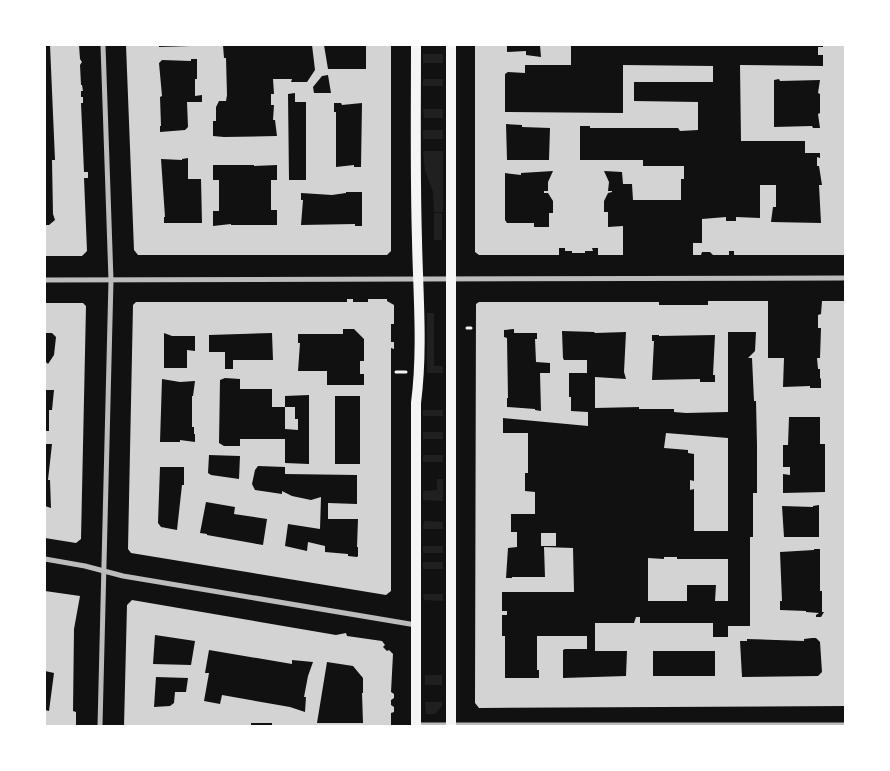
<svg xmlns="http://www.w3.org/2000/svg" width="890" height="771" font-family="'Roboto Condensed',sans-serif">
<style>
.green{fill:#202020}
.building{fill:#d3d3d3;fill-rule:evenodd}
.lines{fill:none;stroke-linecap:round;stroke-linejoin:round}
.path{stroke:#f5f5f5;stroke-width:3}
.minor{stroke:#bcbcbc;stroke-width:5}
.secondary{stroke:#f5f5f5;stroke-width:10}
</style>
<rect width="100%" height="100%" fill="#111"/>
<g class="green">
<rect x="423" y="54" width="20" height="9"/>
<rect x="423" y="79" width="20" height="7"/>
<path d="M423 109H443V118H424Z"/>
<rect x="423" y="130" width="20" height="9"/>
<path d="M423 151H443V212H434L433 192 425 171Z"/>
<rect x="434" y="213" width="8" height="27"/>
<path d="M427 313H434V366H443V373H427Z"/>
<rect x="423" y="410" width="20" height="6"/>
<rect x="423" y="432" width="20" height="7"/>
<rect x="423" y="455" width="20" height="7"/>
<path d="M437 479H443V501L423 500V491L437 490Z"/>
<path d="M424 521 443 522V529H423Z"/>
<rect x="423" y="546" width="20" height="7"/>
<rect x="423" y="562" width="20" height="7"/>
<path d="M423 594H443V601L424 600Z"/>
<rect x="425" y="675" width="17" height="10"/>
<path d="M425 702H442V706L435 714H426Z"/>
</g>
<g class="building">
<path d="M50 45H79L80 59 82 62 80 65 81 85H82L83 91H81V97H83V103H81L84 172H88V178H84L87 251 82 256H45V225H49L55 220 53 214 52 160H55Z"/>
<path d="M126 45H159V47L223 45 224 58H226L227 95 226 101H219L216 107V121H213V136L224 137 277 136 275 120H273L274 105H271V94H274L273 79H292L291 82H307L315 70 312 45H324L328 69H366V45H391V251L387 255H138L134 250ZM191 59H197V79H195V96L202 95V102H187L188 127 185 130 160 132V126H161L160 97 162 96 159 63 162 60 191 61ZM328 75 331 93H314L313 87 322 76ZM295 93V102H306V180H289L288 94ZM334 103H341L342 105 362 103 361 167H354V165L336 167V112H334ZM188 158V179H201L202 223H164V217H165L161 159 182 160V159ZM213 165H254V166L277 165V180H271V210H277V225H231V224L213 226V211H219V180H213ZM346 192H362V226H355V224L301 225 303 200H301V193L332 195 346 193Z"/>
<path d="M475 45H507V52L526 51V55L541 57 540 45H571V65H525V73L508 72 505 74V112L623 113V65L713 66V82H634V101L698 102V130L680 131 678 128H590V126H580V160H643V166H684V179H681V200H633L632 184H623L622 172 604 171 609 182 608 191H612V192L608 193 604 201V212H608V227L623 226V255H598V248H592L593 251H585V253H572V251H565V248H559V255H479L475 252ZM506 124 522 125V127L550 128 549 160H507ZM553 171 548 182V191H544V193H548L553 201V213H549V227H534V223H507L505 220V173L521 175V173Z"/>
<path d="M823 45H845V255H734V251H729V255H713L710 252H702L701 255H693V243H702V219L726 217V221H736V217L760 218V185H776V207H773L771 222 821 223 819 185H822L819 166H817V157L820 158V153H805V141H741L740 65 823 66V55H818V47H823ZM779 79 780 81 820 80 818 93 820 94V113L818 114 820 128H813L812 126 774 127V80Z"/>
<path d="M347 299H353V302H368V299H387V301L394 305V324H391V342H394V349L391 348V591L386 595 131 553 128 549 133 305 136 302H347ZM343 329H354L364 339V361H360V374H364V385H327V371H298L300 343H298V334H343ZM164 333 172 336H195V351L187 350V368H164ZM272 333 273 360H233V369H225V352H209V335ZM225 378 240 379V389H272V407H285V396L309 395V464L285 463V439H240V446H224L219 443 220 380ZM162 379 180 382 195 381 193 396H192V427H194V434H195V442L180 440V442H160ZM335 396H360V464H335ZM209 455 240 456 239 479 211 475 208 473ZM258 466 285 467V474L357 475V504L328 503V519H358L357 547H358V556L357 557 348 556V554L325 552V546L308 542 307 551 285 546 288 524 320 529 321 497 311 500 292 496 282 491V494L255 490 252 484 255 470ZM160 467H184V485H182L177 530 161 527 158 523ZM206 502 235 507 234 514 267 519 263 545 207 535V534L200 533Z"/>
<path d="M708 301H768V358H784L783 387 810 386V388H821V378L820 379V369H818L817 358H820L821 328H818V315L821 314 822 301H845V706L479 708 475 703 476 304 479 302H659V305H708ZM514 329V333H537V339H535L536 362 550 363V373H540L541 411 535 410V409L507 407V398H508L507 338 504 337V330ZM562 331 594 332 595 333 626 332 624 372 626 379 595 377V408L639 407V409H674V412L686 413 728 412V332H756L755 351 748 358H752L754 401H756L757 445V493H753V537H750V626H728V637H713V623H640V617H636L634 623H595V651H627L626 676 563 678V650L565 649H587V636H537V670H539V678H505V636H502V615H507V611H502V592H574L573 548 544 547 545 577H512V578H506L508 548 517 547V532H511V514H535V492L525 491V473H528V433H503V418L588 426V412L571 411V397H569V373H587V360H564L563 358ZM652 335H659V336L715 335 713 375H715V382H700V379L652 380 654 341H652ZM789 417H820V444H825V492L783 493V474L790 475V467H783V445H788ZM819 505V537H784L782 506 813 507V506ZM814 549H820V591H822V612H824L821 617H816V615L819 613 806 612V611L780 610V601H782L780 552 814 550ZM812 638H816L820 642 822 672 818 676 742 677 740 641H747V639L804 641V639ZM653 651H715V676H653Z"/>
<path d="M45 303H83L86 306 81 539 76 543 45 538V506L51 508 50 480H48L52 444H45V431H49V410H52L54 390H45V361L48 364 54 355 56 337 52 333H45Z"/>
<path d="M285 407H295V419H298V430L285 429Z"/>
<path d="M666 433 728 438V531H694V489L690 490V480L694 481V454L688 453V450L664 448Z"/>
<rect x="541" y="533" width="15" height="13"/>
<path d="M664 557H677V559H728V601H715L716 585H687V601H648V558L664 559Z"/>
<path d="M45 591 80 596 74 629 73 711 76 712V726H45V710L49 711 54 673 45 671Z"/>
<path d="M132 600 336 635 346 633 347 636 382 641 385 645 383 647 387 651 389 650 393 654 391 692 394 694V698L391 700V705L394 707V712L391 713V726H272V723H251V726H124L127 605ZM155 635 195 641 191 665 153 664ZM209 650 292 664V660L313 662 308 676 304 697H306L305 712 290 707 222 695 220 704 204 701 209 673H205ZM327 662 353 666 363 678V693H362L363 723H317ZM156 677 188 678 186 692H175L174 703 170 706 154 707Z"/>
</g>
<g class="lines">
<g class="path">
<path d="M467 328H471"/>
<path d="M396 372H406"/>
</g>
<g class="minor">
<path d="M45 280 845 278"/>
<path d="M45 559 85 566 123 576 416 625"/>
<path d="M416 725H845"/>
<path d="M100 726 111 280 103 45"/>
</g>
<g class="secondary">
<path d="M416 45C416 110 415 175 417 240 418 294 423 349 416 403V726"/>
<path d="M451 45V726"/>
</g>
</g>
<rect width="890" height="771" fill="none" stroke="#ffffff" stroke-width="92"/>
</svg>
